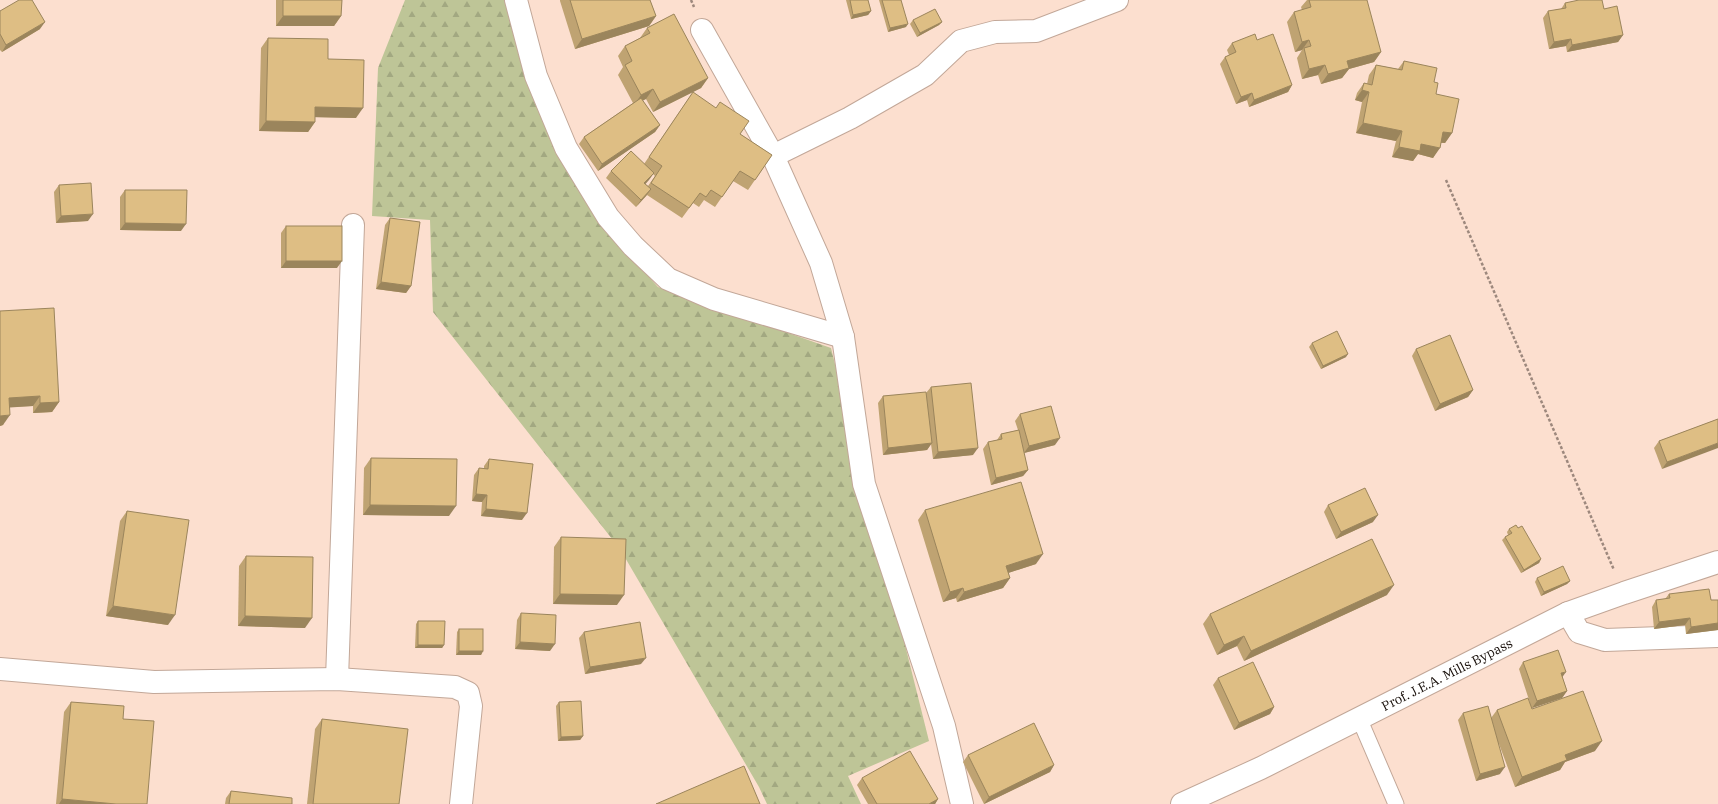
<svg xmlns="http://www.w3.org/2000/svg" width="1718" height="804" font-family="'IBM Plex Serif',serif">
<style>
.forest{fill:url(#forest-firs)}
.lines{fill:none;stroke-linecap:round;stroke-linejoin:round}
.lane-casing{stroke:#c2a798;stroke-width:17}
.street-casing{stroke:#c2a798;stroke-width:24}
.secondary-casing{stroke:#c2a798;stroke-width:24}
.path{stroke:#9d887d;stroke-width:2.5;stroke-dasharray:3 2;stroke-linecap:butt}
.lane{stroke:#fff;stroke-width:15}
.street{stroke:#fff;stroke-width:22}
.secondary{stroke:#fff;stroke-width:22}
.wall{fill:#bfa372;fill-rule:evenodd}
.shaded-wall{fill:#9b855c}
.building{fill:#debe84;stroke:#9b855c}
.labels{text-anchor:middle;stroke-width:3;stroke-linejoin:round;paint-order:stroke}
.street-label{font-size:13px;fill:#140b06;stroke:#fcf0ea}
</style>
<defs>
<pattern id="forest-firs" width="22" height="20" patternUnits="userSpaceOnUse"><rect width="22" height="20" fill="#bec597"/><path d="M5 1l3.5 6h-7zM16 11l3.5 6h-7z" fill="#a2a881"/></pattern>
</defs>
<rect width="100%" height="100%" fill="#fcdfcf"/>
<path class="forest" d="M405 0H508L629 255 658 287 831 348 929 741 848 776 861 804H767L759 787 620 549 433 312 430 220 372 216 378 68Z"/>
<g class="lines">
<defs>
<path id="lane" d="M1359 718 1396 804"/>
<g id="street">
<path d="M516 0 536 76 566 148 608 217 633 246 668 279 714 299 843 337"/>
<path d="M702 30 773 156 821 263 843 337 864 484 944 726 962 804"/>
<path d="M773 156 850 118 925 75 961 41 995 32 1036 31 1117 0"/>
<path d="M1568 613 1579 632 1605 640 1718 636"/>
<path d="M0 669 154 682 337 679 455 687 468 693 471 706 461 804"/>
<path d="M337 679 353 225"/>
</g>
<g id="secondary">
<path id="s1" d="M1182 804 1261 768 1568 613 1624 593 1718 562"/>
</g>
</defs>
<use href="#lane" class="lane-casing"/>
<use href="#street" class="street-casing"/>
<use href="#secondary" class="secondary-casing"/>
<g class="path">
<path d="M691 0 694 7"/>
<path d="M1446 180 1614 570"/>
</g>
<use href="#lane" class="lane"/>
<use href="#street" class="street"/>
<use href="#secondary" class="secondary"/>
</g>
<g class="wall">
<path d="M276 0H342L341 16 334 26H276Z"/>
<path d="M560 0H650L656 16 649 26 575 49 560 1Z"/>
<path d="M846 0H868L871 11 868 15 851 19Z"/>
<path d="M879 0H901L906 27 888 32Z"/>
<path d="M1307 0H1350L1381 52 1374 62 1349 69 1342 78 1321 84 1318 75 1302 79 1297 58 1302 50 1295 52 1287 22 1294 12 1302 10 1301 7Z"/>
<path d="M1565 3 1604 9 1623 35 1618 42 1567 52 1566 46 1549 49 1543 18 1548 11 1561 9Z"/>
<path d="M0 11 40 29 2 52 0 50Z"/>
<path d="M913 20 942 22 939 25 917 37 910 24Z"/>
<path d="M647 28 708 78 701 88 653 112 646 99 642 100 660 125 655 132 598 171 579 144 584 137 633 103 618 75 623 67 618 56 625 46 640 38Z"/>
<path d="M268 38 328 59 356 118 315 117V122L308 132 259 131 261 48Z"/>
<path d="M1257 40 1292 85 1288 92 1249 107 1247 100 1236 104 1220 64 1225 57 1229 55 1227 50 1232 43Z"/>
<path d="M1404 61 1434 82 1436 94 1452 133 1445 143H1441L1433 158 1418 154 1413 161 1392 157 1396 141 1356 133 1362 102 1355 100 1357 93 1364 83 1367 84 1369 75 1376 65 1398 69Z"/>
<path d="M693 92 740 134 772 155 748 190 733 181 715 207 704 200 699 207 693 203 682 218 647 195 636 207 606 178 611 171 644 164ZM653 174 655 176 648 186 645 184Z"/>
<path d="M59 185 88 221 56 223 54 192Z"/>
<path d="M125 190 181 231 120 230V197Z"/>
<path d="M390 218 411 286 406 293 376 289 385 225Z"/>
<path d="M286 226 337 268H281V233Z"/>
<path d="M0 311 59 402 52 412 33 413V406L9 407 3 425 0 426Z"/>
<path d="M1312 343 1346 357 1321 369 1309 347Z"/>
<path d="M1416 349 1473 390 1468 397 1435 411 1412 356Z"/>
<path d="M931 387 973 455 933 459 931 444 927 450 883 455 878 403 883 396 926 393Z"/>
<path d="M1020 414 1055 445 1024 453 1028 470 1023 476 991 485 983 449 988 442 997 440 1001 434 1018 430 1015 421Z"/>
<path d="M1718 419 1662 469 1654 448 1659 441Z"/>
<path d="M371 458 449 516 363 515 364 468Z"/>
<path d="M489 459 522 520 481 516 482 502 472 501 474 475 479 468 484 469V466Z"/>
<path d="M1328 505 1373 522 1336 539 1324 512Z"/>
<path d="M925 510 1036 564 1008 573 1010 578 1003 588 957 602 956 598 943 602 918 520Z"/>
<path d="M127 511 168 625 106 616 120 521Z"/>
<path d="M1509 529 1541 559 1539 563 1521 573 1502 540 1505 537 1508 535 1507 532Z"/>
<path d="M561 537 617 605 553 604 554 547Z"/>
<path d="M246 556 305 628 238 626 239 566Z"/>
<path d="M1537 578 1570 581 1567 584 1541 596 1535 582Z"/>
<path d="M1669 594 1711 600H1718V630L1686 634 1685 625 1654 629 1652 607 1656 600 1665 599Z"/>
<path d="M1387 595 1244 661 1237 646 1217 655 1203 624 1210 614Z"/>
<path d="M521 613 550 651 515 649 517 620Z"/>
<path d="M418 621 444 645 442 648H415L416 624Z"/>
<path d="M459 629 483 651 481 655H456L457 632Z"/>
<path d="M584 632 641 664 585 674 579 638Z"/>
<path d="M1523 662 1562 676 1567 691 1562 698 1532 708V709L1595 751 1565 762 1560 770 1515 787 1499 744 1500 774 1476 781 1458 720 1463 713 1491 718 1497 710 1530 703 1519 669Z"/>
<path d="M1218 678 1274 707 1270 714 1234 730 1213 685Z"/>
<path d="M71 702 123 719 147 804H56L64 712Z"/>
<path d="M559 702 583 736 580 740 558 741 556 706Z"/>
<path d="M322 719 399 804H307L315 729Z"/>
<path d="M968 755 1054 765 1050 772 984 804 963 762Z"/>
<path d="M862 778 938 799 935 804H868L857 785Z"/>
<path d="M231 791 292 804H225L226 798Z"/>
</g>
<g class="shaded-wall">
<path d="M871 11 868 15 851 19 853 15Z"/>
<path d="M283 16H341L334 26H276Z"/>
<path d="M656 16 649 26 575 49 582 39Z"/>
<path d="M45 22 40 29 2 52 6 45Z"/>
<path d="M942 22 939 25 917 37 920 33Z"/>
<path d="M908 24 906 27 888 32 890 28Z"/>
<path d="M1623 35 1618 42 1567 52 1572 45Z"/>
<path d="M1571 39 1566 46 1549 49 1554 42Z"/>
<path d="M1309 40 1302 50 1295 52 1302 42Z"/>
<path d="M1381 52 1374 62 1349 69 1342 78 1321 84 1328 74 1347 61Z"/>
<path d="M1325 65 1318 75 1302 79 1309 69Z"/>
<path d="M708 78 701 88 653 112 660 102Z"/>
<path d="M1292 85 1288 92 1249 107 1254 100Z"/>
<path d="M653 89 646 99 634 105 641 95Z"/>
<path d="M1362 90 1369 92 1362 102 1355 100Z"/>
<path d="M1252 93 1247 100 1236 104 1241 97Z"/>
<path d="M315 107 363 108 356 118 308 117Z"/>
<path d="M266 121 315 122 308 132 259 131Z"/>
<path d="M1363 123 1402 131 1396 141 1356 133Z"/>
<path d="M660 125 655 132 598 171 602 164Z"/>
<path d="M1443 132 1452 133 1445 143 1436 142Z"/>
<path d="M1421 144 1440 148 1433 158 1418 154 1413 161 1392 157 1399 147Z"/>
<path d="M654 173 649 180 640 190 644 183Z"/>
<path d="M651 189 646 196 636 207 641 200Z"/>
<path d="M93 214 88 221 56 223 61 216Z"/>
<path d="M125 223 186 224 181 231 120 230Z"/>
<path d="M286 261H342L337 268H281Z"/>
<path d="M381 282 411 286 406 293 376 289Z"/>
<path d="M1348 354 1346 357 1321 369 1323 366Z"/>
<path d="M1473 390 1468 397 1435 411 1440 404Z"/>
<path d="M40 396 33 406 2 408 9 398Z"/>
<path d="M59 402 52 412 33 413 40 403Z"/>
<path d="M10 415 3 425 0 426V416Z"/>
<path d="M1060 438 1055 445 1024 453 1029 446Z"/>
<path d="M932 443 927 450 883 455 888 448Z"/>
<path d="M1718 443V448L1662 469 1667 462Z"/>
<path d="M978 448 973 455 933 459 938 452Z"/>
<path d="M1028 470 1023 476 991 485 996 478Z"/>
<path d="M476 494 487 495 482 502 472 501Z"/>
<path d="M370 505 456 506 449 516 363 515Z"/>
<path d="M486 509 527 513 522 520 481 516Z"/>
<path d="M1378 515 1373 522 1336 539 1341 532Z"/>
<path d="M1043 554 1036 564 999 576 1006 566Z"/>
<path d="M1541 559 1539 563 1521 573 1524 570Z"/>
<path d="M1010 578 1003 588 957 602 964 592Z"/>
<path d="M1570 581 1567 584 1541 596 1544 592Z"/>
<path d="M1394 585 1387 595 1244 661 1251 651Z"/>
<path d="M963 588 956 598 943 602 950 592Z"/>
<path d="M560 594 624 595 617 605 553 604Z"/>
<path d="M113 606 175 615 168 625 106 616Z"/>
<path d="M245 616 312 618 305 628 238 626Z"/>
<path d="M1690 618 1685 625 1654 629 1659 622Z"/>
<path d="M1718 623V630L1686 634 1691 627Z"/>
<path d="M1244 636 1237 646 1217 655 1224 645Z"/>
<path d="M520 642 555 644 550 651 515 649Z"/>
<path d="M418 645H444L442 648H415Z"/>
<path d="M459 651H483L481 655H456Z"/>
<path d="M646 658 641 664 585 674 590 667Z"/>
<path d="M1566 672 1561 679V673Z"/>
<path d="M1567 691 1562 698 1532 708 1537 701Z"/>
<path d="M1274 707 1270 714 1234 730 1239 723Z"/>
<path d="M583 736 580 740 558 741 561 737Z"/>
<path d="M1602 741 1595 751 1565 762 1560 770 1515 787 1522 777 1565 755Z"/>
<path d="M1054 765 1050 772 984 804 989 797Z"/>
<path d="M1505 767 1500 774 1476 781 1480 774Z"/>
<path d="M62 799 116 804H59Z"/>
<path d="M938 799 935 804H929Z"/>
</g>
<g class="building">
<path d="M19 0H32L45 22 6 45 0 34V11Z"/>
<path d="M283 0H342L341 16H283Z"/>
<path d="M570 0H650L656 16 582 39Z"/>
<path d="M850 0H868L871 11 853 15Z"/>
<path d="M882 0H901L908 24 890 28Z"/>
<path d="M1309 0H1367L1381 52 1347 61 1349 68 1328 74 1325 65 1309 69 1304 48 1311 46 1309 40 1302 42 1294 12 1311 7Z"/>
<path d="M1579 0H1602L1604 9 1617 6 1623 35 1572 45 1571 39 1554 42 1548 11 1566 8 1565 3Z"/>
<path d="M935 9 942 22 920 33 913 20Z"/>
<path d="M674 14 708 78 660 102 653 89 641 95 625 65 632 61 625 46 650 33 647 28Z"/>
<path d="M1255 34 1257 40 1273 34 1292 85 1254 100 1252 93 1241 97 1225 57 1236 52 1232 43Z"/>
<path d="M268 38 328 39V59L364 60 363 108 315 107V122L266 121Z"/>
<path d="M1404 61 1437 68 1434 82 1438 83 1436 94 1459 99 1452 133 1443 132 1440 148 1421 144 1420 151 1399 147 1402 131 1363 123 1369 92 1362 90 1364 83 1372 85 1376 65 1402 70Z"/>
<path d="M693 92 716 108 720 102 749 121 740 134 772 155 755 180 740 171 722 197 711 190 706 197 700 193 689 208 651 183 662 166 649 157Z"/>
<path d="M641 98 660 125 602 164 584 137Z"/>
<path d="M631 151 654 173 644 183 651 189 641 200 611 171Z"/>
<path d="M91 183 93 214 61 216 59 185Z"/>
<path d="M125 190H187L186 224 125 223Z"/>
<path d="M390 218 420 222 411 286 381 282Z"/>
<rect x="286" y="226" width="56" height="35"/>
<path d="M54 308 59 402 40 403V396L9 398 10 415 0 416V311Z"/>
<path d="M1337 331 1348 354 1323 366 1312 343Z"/>
<path d="M1450 335 1473 390 1440 404 1416 349Z"/>
<path d="M971 383 978 448 938 452 931 387Z"/>
<path d="M926 392 932 443 888 448 883 396Z"/>
<path d="M1051 406 1060 438 1029 446 1020 414Z"/>
<path d="M1718 419V443L1667 462 1659 441Z"/>
<path d="M1019 430 1028 470 996 478 988 442 1002 439 1001 434Z"/>
<path d="M371 458 457 459 456 506 370 505Z"/>
<path d="M489 459 533 464 527 513 486 509 487 495 476 494 479 468 488 469Z"/>
<path d="M1021 482 1043 554 1006 566 1010 578 964 592 963 588 950 592 925 510Z"/>
<path d="M1365 488 1378 515 1341 532 1328 505Z"/>
<path d="M127 511 189 520 175 615 113 606Z"/>
<path d="M1516 525 1518 528 1522 526 1541 559 1524 570 1505 537 1512 533 1509 529Z"/>
<path d="M561 537 626 539 624 595 560 594Z"/>
<path d="M1372 539 1394 585 1251 651 1244 636 1224 645 1210 614Z"/>
<path d="M246 556 313 557 312 618 245 616Z"/>
<path d="M1563 566 1570 581 1544 592 1537 578Z"/>
<path d="M1709 589 1711 600H1718V623L1691 627 1690 618 1659 622 1656 600 1670 598 1669 594Z"/>
<path d="M521 613 556 615 555 644 520 642Z"/>
<path d="M418 621H445L444 645H418Z"/>
<path d="M640 622 646 658 590 667 584 632Z"/>
<rect x="459" y="629" width="24" height="22"/>
<path d="M1558 650 1566 672 1561 673 1567 691 1537 701 1523 662Z"/>
<path d="M1253 662 1274 707 1239 723 1218 678Z"/>
<path d="M1583 691 1602 741 1565 755 1567 760 1522 777 1497 710 1528 698 1532 709Z"/>
<path d="M581 701 583 736 561 737 559 702Z"/>
<path d="M71 702 124 706 123 719 154 721 147 804H116L62 799Z"/>
<path d="M1488 706 1505 767 1480 774 1463 713Z"/>
<path d="M322 719 408 729 399 804H313Z"/>
<path d="M1034 723 1054 765 989 797 968 755Z"/>
<path d="M910 751 938 799 929 804H877L862 778Z"/>
<path d="M744 766 760 804H656Z"/>
<path d="M231 791 292 798V804H229Z"/>
</g>
<g class="labels">
<g class="street-label">
<text dy="5" stroke="none"><textPath href="#s1" startOffset="295">Prof. J.E.A. Mills Bypass</textPath></text>
</g>
</g>
</svg>
